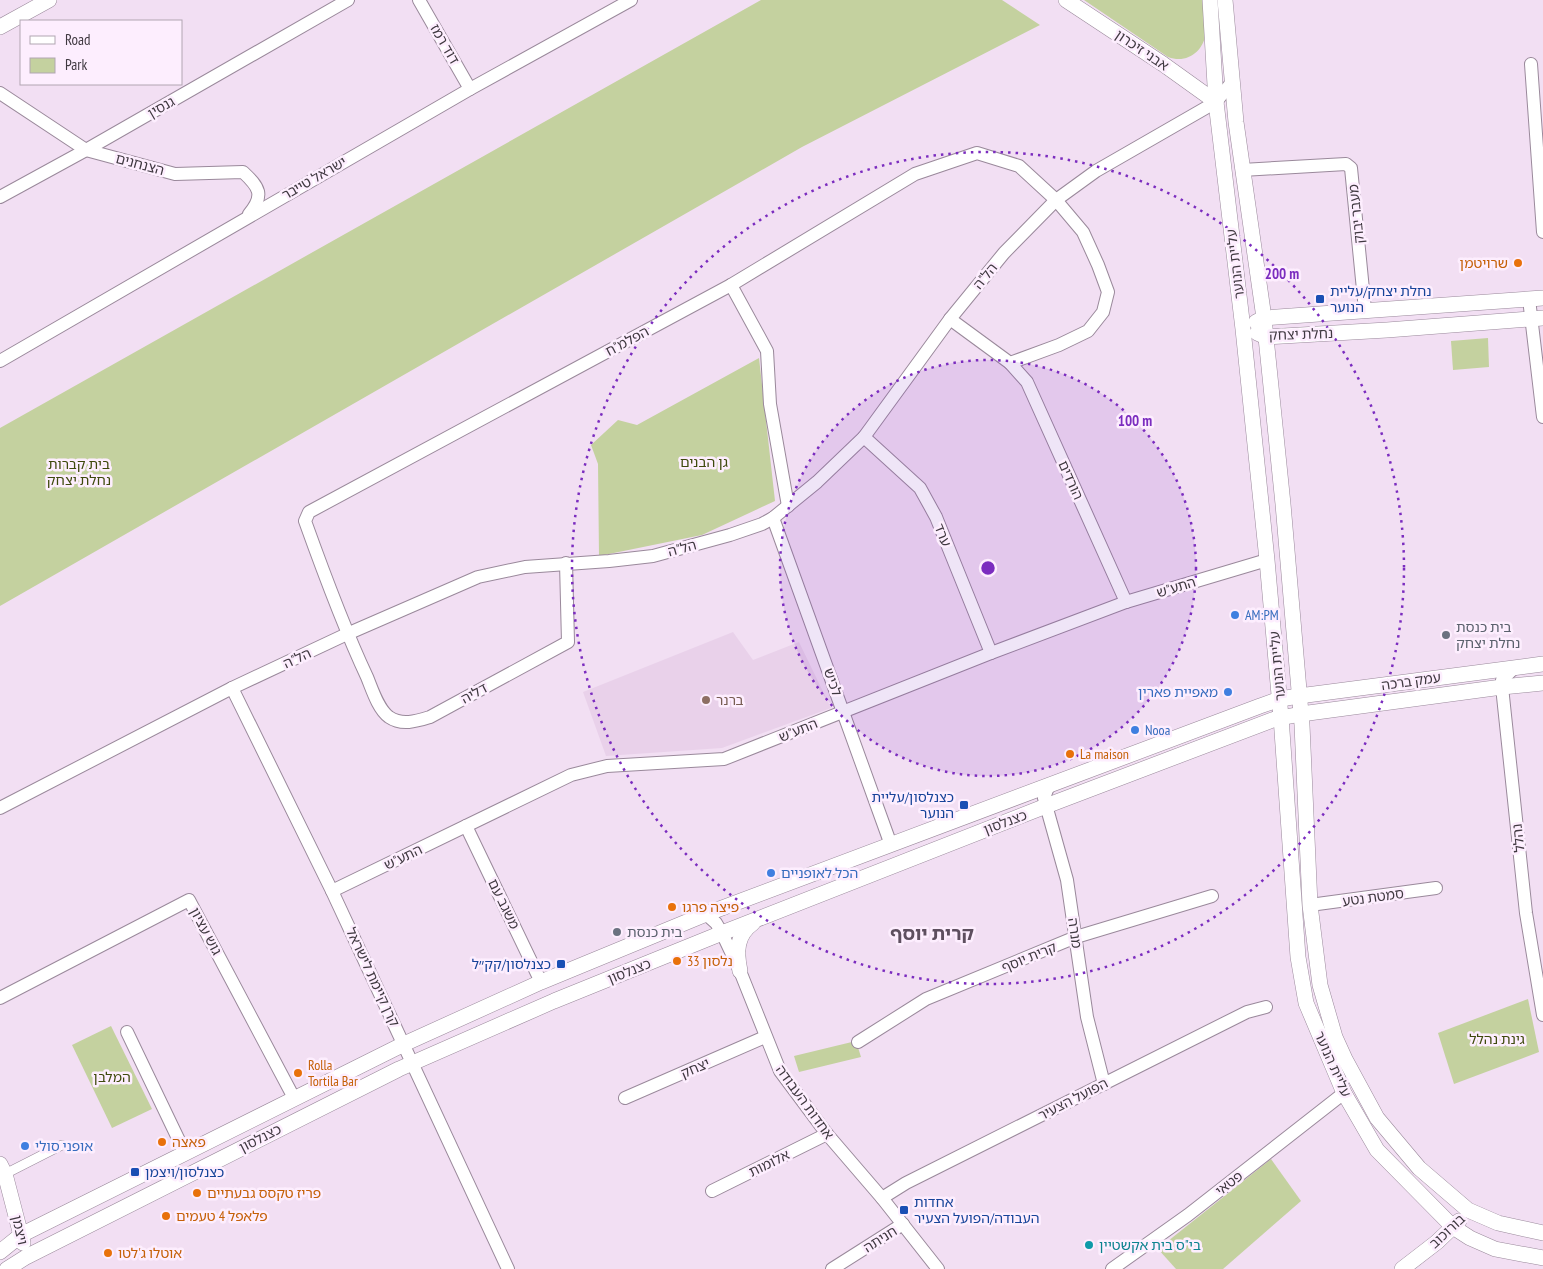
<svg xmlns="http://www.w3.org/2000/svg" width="1543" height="1269" font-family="'PT Sans Narrow','Noto Sans Hebrew',sans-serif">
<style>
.built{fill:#e9d1ea}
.green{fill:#c4d19f}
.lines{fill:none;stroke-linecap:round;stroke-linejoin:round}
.pedestrian-casing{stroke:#9a899b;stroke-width:10}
.minor-casing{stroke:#9a899b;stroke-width:14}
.tertiary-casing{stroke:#9a899b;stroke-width:16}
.pedestrian{stroke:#fff;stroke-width:9}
.minor{stroke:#fff;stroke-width:12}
.tertiary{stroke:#fff;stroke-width:15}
.ring{fill:none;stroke:#7b2cbf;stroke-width:2.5;stroke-dasharray:2.5 5}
.food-dot{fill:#e8710a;stroke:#fdeefe;stroke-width:2}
.transit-dot{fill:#1a4fb4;stroke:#fdeefe;stroke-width:2}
.shop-dot{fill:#3f7fe0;stroke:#fdeefe;stroke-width:2}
.worship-dot{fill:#6b7280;stroke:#fdeefe;stroke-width:2}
.education-dot{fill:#8d6e63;stroke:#fdeefe;stroke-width:2}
.culture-dot{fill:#0f9aa8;stroke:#fdeefe;stroke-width:2}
.labels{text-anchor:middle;stroke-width:5;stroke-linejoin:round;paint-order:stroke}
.street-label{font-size:14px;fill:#403941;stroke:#fdeefe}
.food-label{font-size:14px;fill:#c56008;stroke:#fdeefe;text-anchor:start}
.transit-label{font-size:14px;fill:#164399;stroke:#fdeefe;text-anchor:start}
.park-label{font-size:14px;fill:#3e490c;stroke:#fdeefe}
.shop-label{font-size:14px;fill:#366cbe;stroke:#fdeefe;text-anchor:start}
.worship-label{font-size:14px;fill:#5b616d;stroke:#fdeefe;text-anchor:start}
.education-label{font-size:14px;fill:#785e54;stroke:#fdeefe;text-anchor:start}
.culture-label{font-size:14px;fill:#0d838f;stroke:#fdeefe;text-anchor:start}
.district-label{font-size:19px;font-weight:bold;fill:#5e4f5f;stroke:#fdeefe}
.centre{fill:#7b2cbf;stroke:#fdeefe;stroke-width:2.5}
.ring-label{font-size:15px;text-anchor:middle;font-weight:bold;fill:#7b2cbf;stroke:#fdeefe;stroke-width:5;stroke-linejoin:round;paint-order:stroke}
</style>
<rect width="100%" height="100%" fill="#f2dff3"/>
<path class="built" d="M733 632 753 660 799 642 831 708 722 748 606 756 583 692Z"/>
<g class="green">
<path d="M761 0H1002L1040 25 802 147 0 606V428Z"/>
<path d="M1084 0H1205C1205 10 1208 23 1206 33 1203 52 1187 64 1168 57Z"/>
<path d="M1488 338 1489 367 1453 370 1451 341Z"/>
<path d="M759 358 775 501 702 535 599 556 598 464 591 445 618 420 637 425Z"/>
<path d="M1528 999 1539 1052 1454 1084 1438 1033Z"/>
<path d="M111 1026 152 1109 112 1128 72 1045Z"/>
<path d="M856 1041 861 1057 799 1072 794 1056Z"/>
<path d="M1271 1159 1301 1201 1223 1269H1176L1158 1249Z"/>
</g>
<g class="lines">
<defs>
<path id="pedestrian" d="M5 1174 62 1145"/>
<g id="minor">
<path d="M419 0 470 89"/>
<path d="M1531 64 1543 232"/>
<path d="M0 93 86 150 175 174 243 172C259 187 265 195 249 214"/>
<path d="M1242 170 1346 164 1351 168 1365 310"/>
<path d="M0 197 86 150 348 0"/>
<path d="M731 285 767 351 770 404 788 506"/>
<path d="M1529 299 1543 417"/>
<path d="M0 361 470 89 631 0"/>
<path d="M1010 363 1027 382 1126 602"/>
<path d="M864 437 920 488 936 517 991 653"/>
<path d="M773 518 891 845"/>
<path d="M566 563 568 642 430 717C417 721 402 726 389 717 378 709 372 689 367 677 343 626 324 574 305 521L309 512 731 285 915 174 977 153 1019 166 1056 200 1083 232 1098 265 1108 292 1103 312 1088 331 1059 345 1010 363 950 319"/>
<path d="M1515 667 1502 680V687L1526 913 1543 1015"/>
<path d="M232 688 332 891 508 1269"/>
<path d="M1050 785 1047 790 1044 798 1067 880 1087 1017 1104 1084"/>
<path d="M0 808 232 688 347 634 478 577 525 567 609 561 653 556 730 535 762 524 773 518 817 482 864 437 950 319 1004 253 1056 200 1096 171 1216 102 1232 82"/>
<path d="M466 826 541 982"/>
<path d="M332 891 571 775 607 766 724 759 991 653 1126 602 1267 560"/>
<path d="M1310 905 1436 888"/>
<path d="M706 914 716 923 722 933 740 971 780 1071 827 1134 882 1198 938 1269"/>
<path d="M0 998 189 900 294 1098"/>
<path d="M127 1032 185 1153"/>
<path d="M858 1042 926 999 1076 937 1212 896"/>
<path d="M625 1098 765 1037"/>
<path d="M712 1191 827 1134"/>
<path d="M882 1198 906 1183 1247 1012 1266 1007"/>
<path d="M832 1269 903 1224"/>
<path d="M1112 1269 1188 1215 1344 1093"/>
</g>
<g id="tertiary">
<path d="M1066 0 1163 64 1216 102"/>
<path d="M1210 0 1216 102 1243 329 1267 560 1281 717 1298 957 1306 1003 1344 1093 1377 1150 1453 1227 1470 1238 1495 1249 1543 1258"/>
<path d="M1225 0 1236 122 1264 318 1283 504 1302 725 1310 905 1320 985 1335 1037 1345 1059 1377 1118 1419 1168 1468 1210 1498 1223 1543 1233"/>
<path d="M0 27 49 0"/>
<path d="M1256 322 1264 318 1543 298"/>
<path d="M1257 333 1266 337 1387 330 1543 318"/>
<path d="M740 971C736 952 736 935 753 923"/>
<path d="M0 1164 5 1174 23 1243"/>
<path d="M0 1252 21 1235 404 1044 541 982 706 914 1260 706 1280 699 1299 696 1543 664"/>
<path d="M7 1269 26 1257 399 1069 554 1001 722 933 1046 806 1275 719 1301 714 1502 687 1543 683"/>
<path d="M1402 1269 1437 1242 1459 1221"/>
</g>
</defs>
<use href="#pedestrian" class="pedestrian-casing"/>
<use href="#minor" class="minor-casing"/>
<use href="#tertiary" class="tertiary-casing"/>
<use href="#pedestrian" class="pedestrian"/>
<use href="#minor" class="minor"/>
<use href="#tertiary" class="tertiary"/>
</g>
<circle cx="988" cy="568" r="208" fill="#7b2cbf" fill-opacity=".12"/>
<g class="ring">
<circle cx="988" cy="568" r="208"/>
<circle cx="988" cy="568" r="416"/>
</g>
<g class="food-dot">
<circle cx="1518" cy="263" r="5"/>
<circle cx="1070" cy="754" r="5"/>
<circle cx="672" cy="907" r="5"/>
<circle cx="677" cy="961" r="5"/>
<circle cx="298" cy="1073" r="5"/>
<circle cx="162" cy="1142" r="5"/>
<circle cx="197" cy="1193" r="5"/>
<circle cx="166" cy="1216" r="5"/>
<circle cx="108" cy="1253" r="5"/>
</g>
<g class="transit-dot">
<rect x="1315" y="294" width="10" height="10" rx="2.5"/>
<rect x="959" y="800" width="10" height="10" rx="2.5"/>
<rect x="556" y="959" width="10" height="10" rx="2.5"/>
<rect x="130" y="1167" width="10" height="10" rx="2.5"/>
<rect x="899" y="1205" width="10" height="10" rx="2.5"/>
</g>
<g class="shop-dot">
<circle cx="1235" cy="615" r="5"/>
<circle cx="1228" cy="692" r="5"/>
<circle cx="1135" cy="730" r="5"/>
<circle cx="771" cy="873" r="5"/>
<circle cx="25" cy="1146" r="5"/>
</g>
<g class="worship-dot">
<circle cx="1446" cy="635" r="5"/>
<circle cx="617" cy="932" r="5"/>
</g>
<circle class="education-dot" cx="706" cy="700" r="5"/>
<circle class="culture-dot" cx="1089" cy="1245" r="5"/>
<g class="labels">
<g class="street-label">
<text transform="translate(445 44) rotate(60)" y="5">דוד רמז</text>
<text transform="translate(1142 50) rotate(34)" y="5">אבני זיכרון</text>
<text transform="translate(161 107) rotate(-30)" y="5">גנסין</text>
<text transform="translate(140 164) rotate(15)" y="5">הצנחנים</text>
<text transform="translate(314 178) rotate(-30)" y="5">ישראל טייבר</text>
<text transform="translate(1356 214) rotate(-96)" y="5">מעבר יבוק</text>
<text transform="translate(1235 264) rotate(-97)" y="5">עליית הנוער</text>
<text transform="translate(985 276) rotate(-51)" y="5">הל"ה</text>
<text transform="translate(1301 334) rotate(-2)" y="5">נחלת יצחק</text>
<text transform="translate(627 341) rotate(-28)" y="5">הפלמ"ח</text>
<text transform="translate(1071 480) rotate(66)" y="5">הורדים</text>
<text transform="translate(943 535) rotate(68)" y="5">ערד</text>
<text transform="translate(682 548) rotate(-15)" y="5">הל"ה</text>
<text transform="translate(1176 587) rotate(-17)" y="5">התע"ש</text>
<text transform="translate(297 658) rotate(-25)" y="5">הל"ה</text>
<text transform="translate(1277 666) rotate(-95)" y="5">עליית הנוער</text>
<text transform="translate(1411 681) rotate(-8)" y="5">עמק ברכה</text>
<text transform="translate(833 682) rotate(70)" y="5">לכיש</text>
<text transform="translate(474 693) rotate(-28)" y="5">דליה</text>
<text transform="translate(798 730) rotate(-22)" y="5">התע"ש</text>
<text transform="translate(1005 822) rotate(-21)" y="5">כצנלסון</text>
<text transform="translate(1518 838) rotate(-96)" y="5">נהלל</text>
<text transform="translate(403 857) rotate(-26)" y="5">התע"ש</text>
<text transform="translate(1373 897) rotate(-8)" y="5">סמטת נטע</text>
<text transform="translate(504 904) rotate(64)" y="5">משגב עם</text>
<text transform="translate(206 931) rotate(62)" y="5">גוש עציון</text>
<text transform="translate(1075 933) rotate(82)" y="5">מנרה</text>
<text transform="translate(1029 957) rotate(-22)" y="5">קרית יוסף</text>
<text transform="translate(629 971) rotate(-22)" y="5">כצנלסון</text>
<text transform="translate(373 977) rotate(65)" y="5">קרן קיימת לישראל</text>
<text transform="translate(1333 1064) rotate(66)" y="5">עליית הנוער</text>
<text transform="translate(695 1068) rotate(-23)" y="5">יצחק</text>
<text transform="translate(1073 1099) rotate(-27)" y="5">הפועל הצעיר</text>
<text transform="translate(805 1102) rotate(54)" y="5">אחדות העבודה</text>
<text transform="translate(260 1138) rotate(-27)" y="5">כצנלסון</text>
<text transform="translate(769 1163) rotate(-26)" y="5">אלומות</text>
<text transform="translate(1229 1183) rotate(-38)" y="5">פטאי</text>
<text transform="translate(20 1230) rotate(77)" y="5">ויצמן</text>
<text transform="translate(1447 1231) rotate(-43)" y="5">בורוכוב</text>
<text transform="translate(880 1239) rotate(-32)" y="5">חניתה</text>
</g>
<g class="food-label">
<text x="1508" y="268" text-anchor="end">שרויטמן</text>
<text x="1080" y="759">La maison</text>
<text x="682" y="912">פיצה פרגו</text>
<text x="687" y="966">נלסון 33</text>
<text x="308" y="1070">Rolla<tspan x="308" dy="16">Tortila Bar</tspan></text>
<text x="172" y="1147">פאצה</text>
<text x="207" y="1198">פריז טקסס גבעתיים</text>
<text x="176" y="1221">פלאפל 4 טעמים</text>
<text x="118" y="1258">אוטלו ג'לטו</text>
</g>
<g class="transit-label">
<text x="1330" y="296">נחלת יצחק/עליית<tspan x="1330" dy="16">הנוער</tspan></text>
<text x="954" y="802" text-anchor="end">כצנלסון/עליית<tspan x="954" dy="16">הנוער</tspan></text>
<text x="551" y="969" text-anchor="end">כצנלסון/קק״ל</text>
<text x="145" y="1177">כצנלסון/ויצמן</text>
<text x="914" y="1207">אחדות<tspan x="914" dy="16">העבודה/הפועל הצעיר</tspan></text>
</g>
<g class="park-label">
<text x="704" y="467">גן הבנים</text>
<text x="79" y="469">בית קברות<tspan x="79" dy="16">נחלת יצחק</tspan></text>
<text x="1497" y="1044">גינת נהלל</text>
<text x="112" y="1082">המלבן</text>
</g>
<g class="shop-label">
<text x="1245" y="620">AM:PM</text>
<text x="1218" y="697" text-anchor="end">מאפיית פארין</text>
<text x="1145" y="735">Nooa</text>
<text x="781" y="878">הכל לאופניים</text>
<text x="35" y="1151">אופני סולי</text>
</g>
<g class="worship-label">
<text x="1456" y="632">בית כנסת<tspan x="1456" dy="16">נחלת יצחק</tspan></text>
<text x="627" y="937">בית כנסת</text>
</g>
<g class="education-label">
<text x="716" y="705">ברנר</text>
</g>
<g class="culture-label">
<text x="1099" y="1250">בי"ס בית אקשטיין</text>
</g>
<g class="district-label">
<text x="932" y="940">קרית יוסף</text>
</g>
</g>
<circle cx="988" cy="568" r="8" class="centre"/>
<g class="ring-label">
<text x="1282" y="279">200 m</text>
<text x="1135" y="426">100 m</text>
</g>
<rect x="20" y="20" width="162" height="65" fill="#fdeefe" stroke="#b1a6b2"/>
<rect x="30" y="36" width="25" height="8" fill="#ffffff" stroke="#b1a6b2"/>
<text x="65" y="45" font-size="15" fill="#403941">Road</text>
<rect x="30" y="58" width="25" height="15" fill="#c4d19f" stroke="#b1a6b2"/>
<text x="65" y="70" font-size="15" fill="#403941">Park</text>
</svg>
